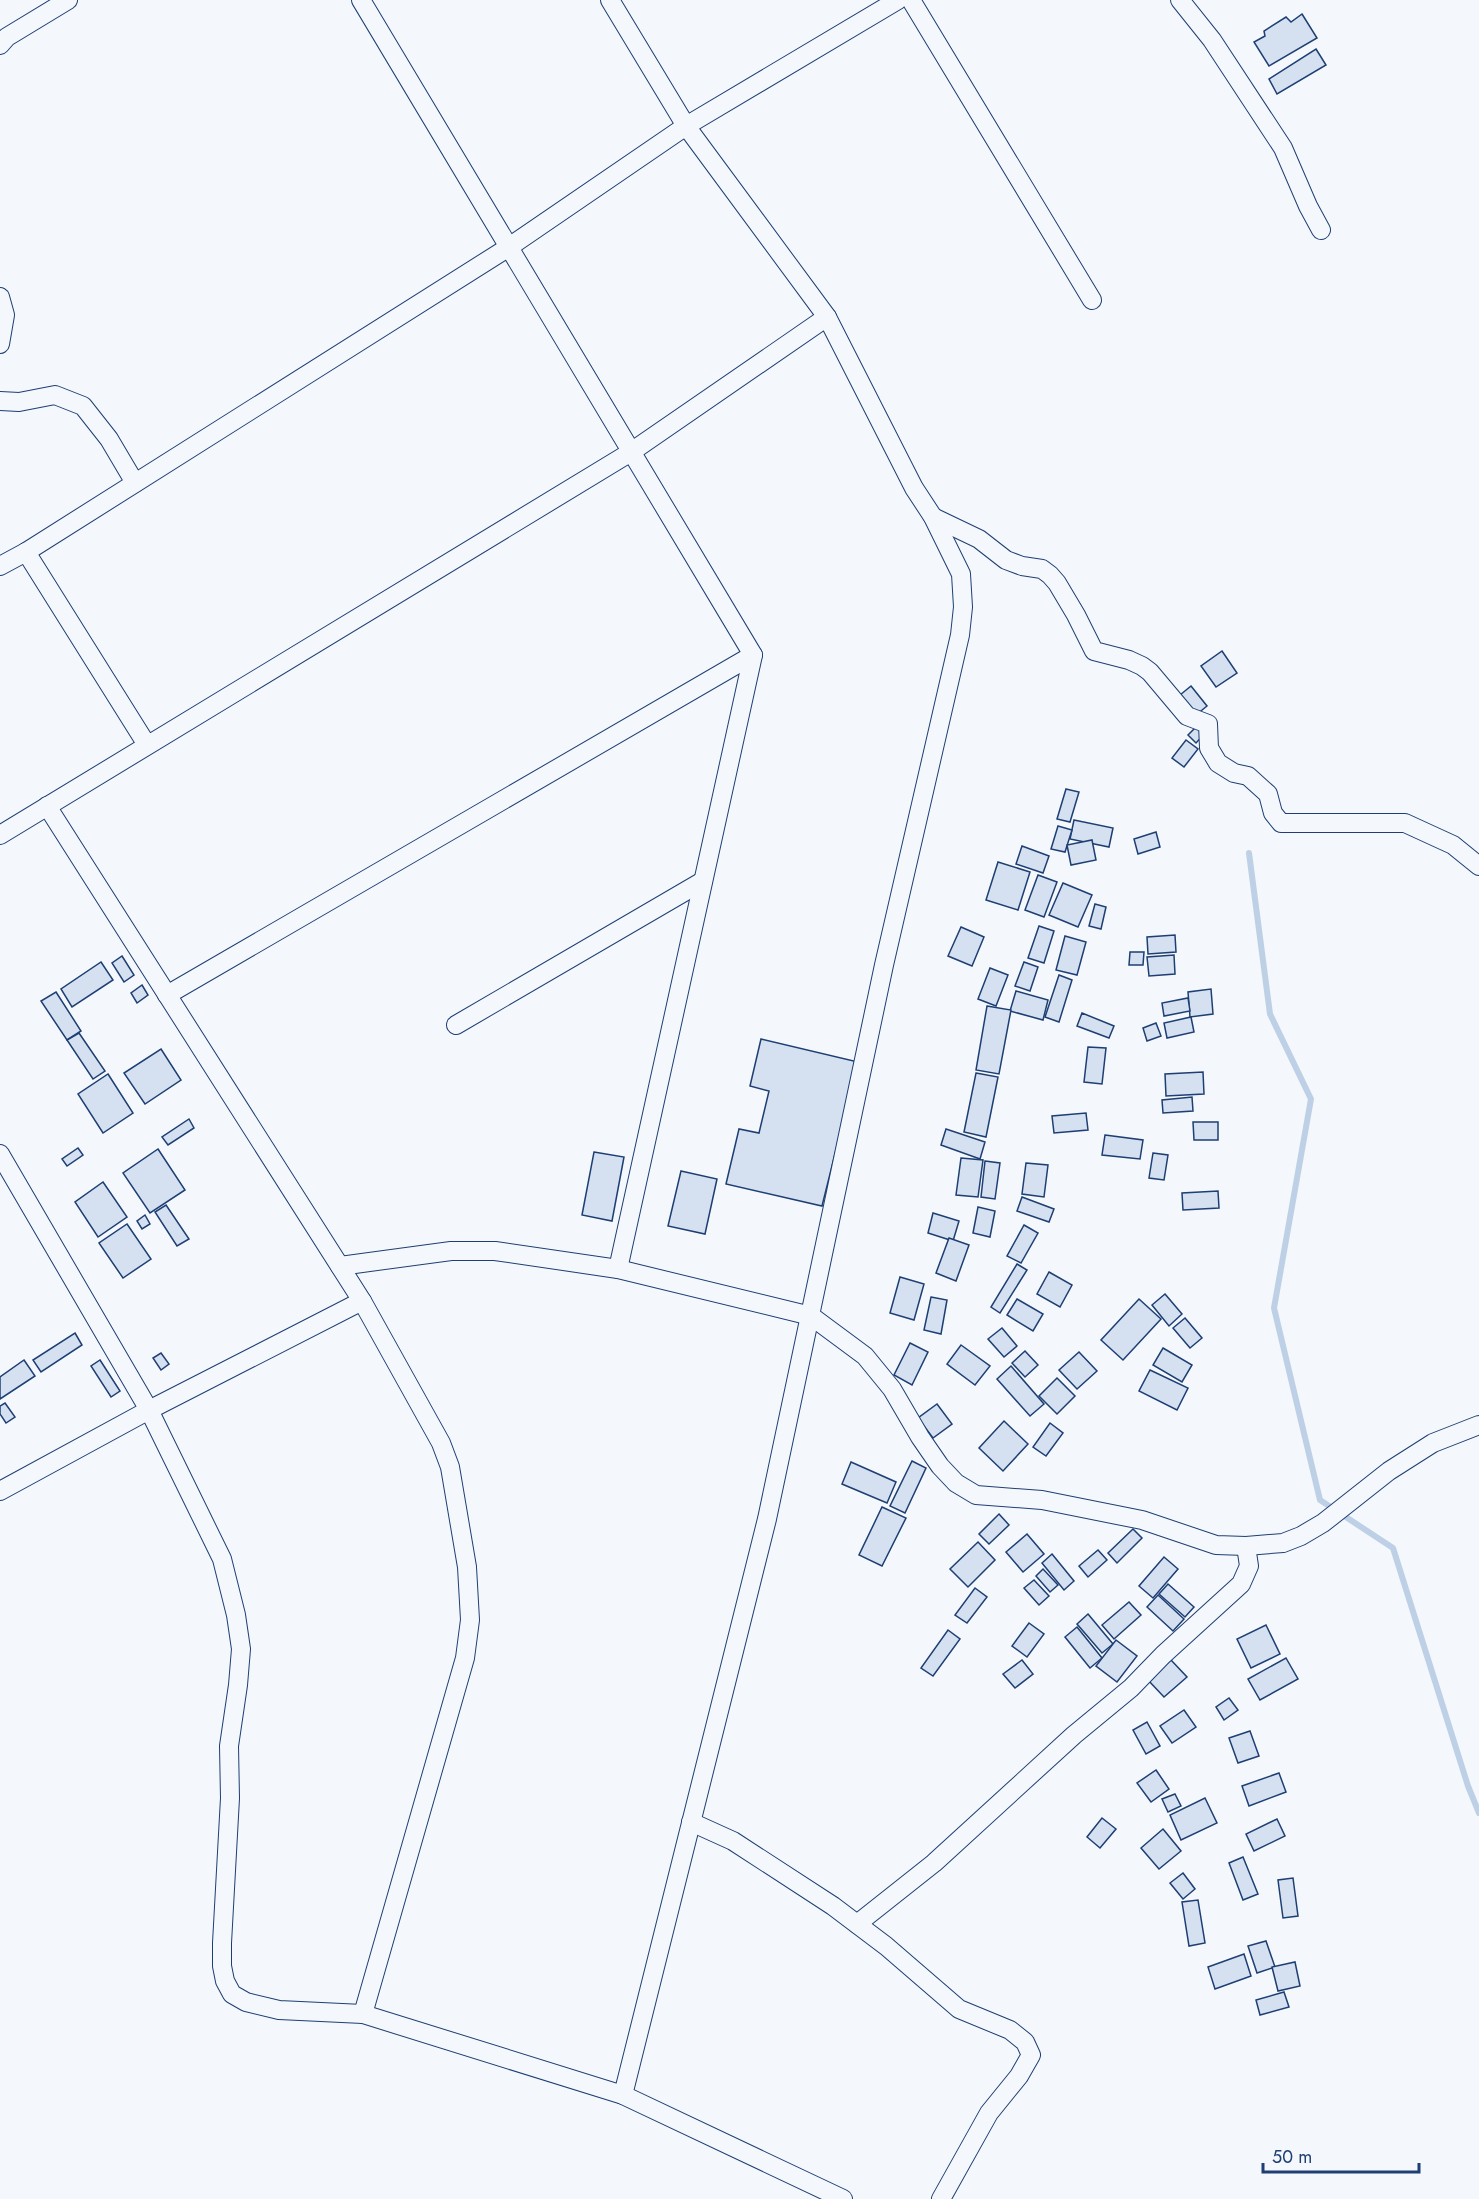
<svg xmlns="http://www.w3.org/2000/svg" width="1479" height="2199" font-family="Jost,sans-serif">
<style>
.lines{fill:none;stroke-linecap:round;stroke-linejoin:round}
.stream{stroke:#bed0e5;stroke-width:6}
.building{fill:#d5e0f0;stroke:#1d3f73;stroke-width:1.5}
.street-casing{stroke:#1d3f73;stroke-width:20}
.street{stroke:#f4f7fb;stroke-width:18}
</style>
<rect width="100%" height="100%" fill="#f4f7fb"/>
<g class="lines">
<path class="stream" d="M1249 853 1270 1014 1311 1099 1274 1308 1320 1500 1393 1548 1468 1786 1479 1813"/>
</g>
<g class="building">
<path d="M1302 14 1317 38 1269 66 1254 42 1265 36 1264 31 1286 17 1291 22Z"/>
<path d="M1316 49 1326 65 1277 94 1269 79Z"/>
<path d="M1222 651 1237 673 1216 687 1201 666Z"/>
<path d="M1191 686 1207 706 1196 715 1180 695Z"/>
<path d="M1199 724 1207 731 1196 743 1188 735Z"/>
<path d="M1186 740 1198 749 1184 767 1172 758Z"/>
<path d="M1066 789 1079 792 1070 822 1057 819Z"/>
<path d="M1074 820 1113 828 1109 847 1070 839Z"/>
<path d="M1058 826 1072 830 1065 852 1051 849Z"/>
<path d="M1156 832 1160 847 1138 854 1134 839Z"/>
<path d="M1092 840 1096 860 1071 865 1067 845Z"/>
<path d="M1022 846 1049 856 1043 873 1016 864Z"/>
<path d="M998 862 1030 872 1018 910 986 900Z"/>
<path d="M1038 875 1057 882 1044 917 1025 910Z"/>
<path d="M1063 883 1092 895 1078 927 1049 915Z"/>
<path d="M1095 904 1106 907 1101 929 1089 926Z"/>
<path d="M1039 926 1054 931 1044 963 1028 958Z"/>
<path d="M961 927 984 937 972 966 948 956Z"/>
<path d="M1175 935 1176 952 1148 954 1147 937Z"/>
<path d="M1065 936 1086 942 1077 975 1056 970Z"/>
<path d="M1130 952H1144L1143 965H1129Z"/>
<path d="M1174 955 1175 974 1149 976 1147 957Z"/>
<path d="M122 956 134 975 124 982 112 963Z"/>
<path d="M101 962 113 980 72 1007 61 989Z"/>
<path d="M1024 962 1038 967 1030 991 1015 986Z"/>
<path d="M990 968 1008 975 996 1006 978 999Z"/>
<path d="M1059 975 1072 980 1059 1022 1045 1017Z"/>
<path d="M142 985 148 995 137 1003 131 993Z"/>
<path d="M1211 989 1213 1014 1190 1017 1188 992Z"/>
<path d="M1016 991 1048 1000 1043 1020 1010 1011Z"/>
<path d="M56 992 81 1031 67 1040 41 1001Z"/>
<path d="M1188 998 1190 1011 1164 1016 1162 1003Z"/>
<path d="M987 1006 1011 1010 999 1074 976 1070Z"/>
<path d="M1082 1013 1114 1026 1109 1038 1077 1026Z"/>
<path d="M1191 1017 1194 1032 1167 1038 1164 1023Z"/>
<path d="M1156 1023 1161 1036 1147 1041 1143 1028Z"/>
<path d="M79 1033 105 1071 93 1079 67 1040Z"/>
<path d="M761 1039 858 1062 822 1206 726 1184 739 1129 759 1133 769 1091 750 1086Z"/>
<path d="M1088 1047 1106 1048 1102 1084 1084 1082Z"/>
<path d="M161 1049 181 1080 145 1104 124 1073Z"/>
<path d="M1203 1072 1204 1094 1166 1096 1165 1074Z"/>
<path d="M976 1073 998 1077 986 1137 964 1132Z"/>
<path d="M108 1074 133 1113 103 1133 78 1094Z"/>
<path d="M1192 1097 1193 1111 1163 1113 1162 1100Z"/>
<path d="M1086 1113 1088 1130 1054 1133 1052 1116Z"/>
<path d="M189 1119 194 1128 168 1145 162 1137Z"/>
<path d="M1193 1122H1218V1140H1194Z"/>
<path d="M946 1129 985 1142 980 1159 941 1145Z"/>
<path d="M1105 1135 1143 1140 1140 1159 1102 1155Z"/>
<path d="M78 1148 83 1155 67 1166 62 1159Z"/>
<path d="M158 1149 185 1190 150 1213 123 1173Z"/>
<path d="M594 1152 624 1157 612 1221 582 1215Z"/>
<path d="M1153 1153 1168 1155 1164 1180 1149 1178Z"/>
<path d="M961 1158 983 1160 978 1197 956 1195Z"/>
<path d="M985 1161 1000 1163 995 1199 981 1197Z"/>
<path d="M1026 1163 1048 1165 1044 1197 1022 1194Z"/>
<path d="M681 1171 717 1179 705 1234 668 1226Z"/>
<path d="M103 1182 127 1217 98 1237 75 1202Z"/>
<path d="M1218 1191 1219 1208 1183 1210 1182 1193Z"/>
<path d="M1022 1197 1054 1209 1049 1222 1017 1211Z"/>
<path d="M166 1205 189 1239 177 1246 155 1212Z"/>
<path d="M978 1207 995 1211 990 1237 973 1233Z"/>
<path d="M933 1213 959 1221 953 1241 928 1233Z"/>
<path d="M145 1215 150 1224 142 1229 137 1221Z"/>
<path d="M127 1224 151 1259 123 1278 99 1243Z"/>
<path d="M1024 1225 1038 1233 1021 1263 1007 1256Z"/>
<path d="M949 1238 969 1245 956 1281 936 1273Z"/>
<path d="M1017 1264 1027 1270 1000 1313 991 1307Z"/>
<path d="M1049 1272 1072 1285 1060 1307 1037 1294Z"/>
<path d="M900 1277 924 1284 914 1320 890 1313Z"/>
<path d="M1165 1294 1182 1314 1169 1326 1152 1305Z"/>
<path d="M931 1297 947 1300 941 1334 924 1330Z"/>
<path d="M1017 1299 1043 1314 1033 1331 1007 1315Z"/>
<path d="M1139 1299 1161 1319 1123 1360 1101 1340Z"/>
<path d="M1185 1318 1202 1338 1190 1348 1173 1328Z"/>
<path d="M1002 1328 1017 1346 1004 1357 988 1339Z"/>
<path d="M75 1333 82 1345 41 1372 33 1360Z"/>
<path d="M910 1343 928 1352 912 1385 894 1375Z"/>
<path d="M961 1345 990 1366 975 1385 947 1364Z"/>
<path d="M1163 1348 1192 1365 1182 1382 1153 1365Z"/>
<path d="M1025 1351 1038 1365 1025 1377 1012 1363Z"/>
<path d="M1079 1352 1097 1371 1077 1389 1059 1370Z"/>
<path d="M161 1353 169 1364 161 1370 153 1358Z"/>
<path d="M24 1360 35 1376 0 1399V1377Z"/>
<path d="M100 1360 120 1391 111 1397 91 1366Z"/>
<path d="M1011 1366 1044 1404 1030 1416 997 1379Z"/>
<path d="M1150 1370 1188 1388 1177 1410 1139 1391Z"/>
<path d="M1057 1378 1075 1396 1057 1414 1039 1396Z"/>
<path d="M5 1403 15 1417 6 1423 0 1414V1406Z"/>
<path d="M937 1404 952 1424 933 1438 918 1418Z"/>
<path d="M1004 1421 1028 1444 1003 1471 979 1448Z"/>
<path d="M1050 1423 1063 1433 1046 1456 1033 1447Z"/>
<path d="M912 1461 926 1468 905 1513 890 1506Z"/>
<path d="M851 1462 896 1482 887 1503 842 1484Z"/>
<path d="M882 1507 906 1518 882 1566 859 1555Z"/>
<path d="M999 1514 1009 1525 989 1544 979 1534Z"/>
<path d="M1133 1529 1142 1538 1117 1563 1108 1553Z"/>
<path d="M1027 1534 1044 1554 1023 1572 1006 1552Z"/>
<path d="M978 1542 995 1560 968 1587 950 1569Z"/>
<path d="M1098 1550 1107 1560 1088 1577 1079 1566Z"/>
<path d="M1052 1554 1074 1581 1064 1590 1042 1563Z"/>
<path d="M1164 1557 1178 1569 1153 1598 1139 1586Z"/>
<path d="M1043 1569 1058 1585 1050 1592 1036 1576Z"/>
<path d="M1034 1580 1049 1596 1039 1605 1024 1588Z"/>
<path d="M1168 1584 1194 1607 1185 1617 1159 1594Z"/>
<path d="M975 1588 987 1597 967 1623 955 1615Z"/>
<path d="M1158 1595 1184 1619 1173 1631 1147 1607Z"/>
<path d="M1129 1602 1141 1615 1114 1639 1102 1625Z"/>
<path d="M1088 1614 1113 1644 1102 1653 1077 1624Z"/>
<path d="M1029 1623 1044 1634 1027 1657 1012 1646Z"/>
<path d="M1266 1625 1280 1654 1251 1668 1237 1639Z"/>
<path d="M1077 1627 1102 1658 1090 1668 1065 1637Z"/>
<path d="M948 1630 960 1639 933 1676 921 1668Z"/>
<path d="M1116 1640 1137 1656 1117 1682 1096 1666Z"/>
<path d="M1286 1658 1298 1679 1260 1700 1248 1679Z"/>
<path d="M1022 1660 1033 1674 1015 1688 1003 1674Z"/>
<path d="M1171 1660 1187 1677 1164 1697 1148 1680Z"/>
<path d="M1229 1698 1238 1710 1224 1720 1216 1707Z"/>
<path d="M1184 1710 1196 1727 1172 1743 1160 1726Z"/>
<path d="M1147 1722 1160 1746 1146 1754 1133 1730Z"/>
<path d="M1250 1731 1259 1756 1238 1763 1229 1738Z"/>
<path d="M1156 1770 1169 1789 1151 1802 1137 1783Z"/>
<path d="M1279 1773 1286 1792 1249 1806 1242 1786Z"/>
<path d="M1175 1794 1181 1806 1168 1812 1162 1799Z"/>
<path d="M1205 1798 1217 1823 1181 1840 1170 1815Z"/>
<path d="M1102 1818 1116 1829 1100 1848 1087 1837Z"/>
<path d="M1277 1819 1285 1836 1254 1851 1246 1834Z"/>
<path d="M1163 1829 1181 1851 1159 1869 1141 1848Z"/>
<path d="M1243 1857 1258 1894 1243 1900 1229 1863Z"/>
<path d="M1183 1873 1195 1889 1183 1899 1170 1883Z"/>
<path d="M1293 1878 1298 1916 1283 1918 1278 1880Z"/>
<path d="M1198 1900 1205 1943 1189 1946 1182 1902Z"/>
<path d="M1266 1941 1275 1967 1257 1973 1248 1946Z"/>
<path d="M1244 1954 1251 1976 1215 1989 1208 1967Z"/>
<path d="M1295 1962 1300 1986 1278 1991 1272 1967Z"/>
<path d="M1284 1992 1289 2007 1260 2015 1256 2000Z"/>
</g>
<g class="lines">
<defs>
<g id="street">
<path d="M361 0 753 655 618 1269"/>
<path d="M610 0 686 126 827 317 914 488 933 517 961 574 963 607 960 635 884 965 767 1519 623 2095"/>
<path d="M911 0 1092 300"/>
<path d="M1180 0 1212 40 1283 148 1308 206 1321 230"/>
<path d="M0 45 7 37 68 0"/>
<path d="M0 297 5 315 0 344"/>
<path d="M0 401 19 402 55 395 83 406 109 439 135 483"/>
<path d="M933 517 979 539 1006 560 1022 566 1042 569 1050 575 1057 583 1076 615 1094 651 1129 660 1142 666 1150 672 1187 716 1208 724 1209 748 1218 763 1234 773 1248 776 1268 794 1273 813 1281 823H1405L1453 845 1479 866"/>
<path d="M26 552 147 745"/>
<path d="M0 566 26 552 509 247 686 126 898 0"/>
<path d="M47 806 362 1301 441 1443 450 1467 467 1567 470 1620 465 1658 363 2014"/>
<path d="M0 835 631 452 827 317"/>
<path d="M167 995 753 655"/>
<path d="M456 1025 703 881"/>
<path d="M0 1154 149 1410 222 1559 236 1615 241 1649 238 1685 229 1746 230 1798 222 1943V1966L225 1981 232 1994 246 2002 279 2010 363 2014 623 2095 843 2199"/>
<path d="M340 1266 451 1251H495L618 1269 811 1316 865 1356 892 1389 920 1437 940 1466 956 1483 976 1495 1042 1500 1142 1520 1216 1545 1246 1546 1283 1543 1301 1536 1323 1523 1389 1471 1433 1443 1479 1425"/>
<path d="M0 1491 149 1410 362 1301"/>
<path d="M691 1822 733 1841 833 1906 886 1946 959 2009 1010 2030 1025 2042 1031 2055 1019 2076 989 2113 941 2199"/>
<path d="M857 1924 934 1863 1074 1735 1131 1688 1163 1655 1241 1584 1249 1566 1246 1546"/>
</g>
</defs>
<use href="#street" class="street-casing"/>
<use href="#street" class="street"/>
</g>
<path d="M1263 2163v9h156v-9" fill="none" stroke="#1d3f73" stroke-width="3"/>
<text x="1272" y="2163" font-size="18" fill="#1d3f73" stroke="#f4f7fb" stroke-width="4.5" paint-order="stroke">50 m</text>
</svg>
